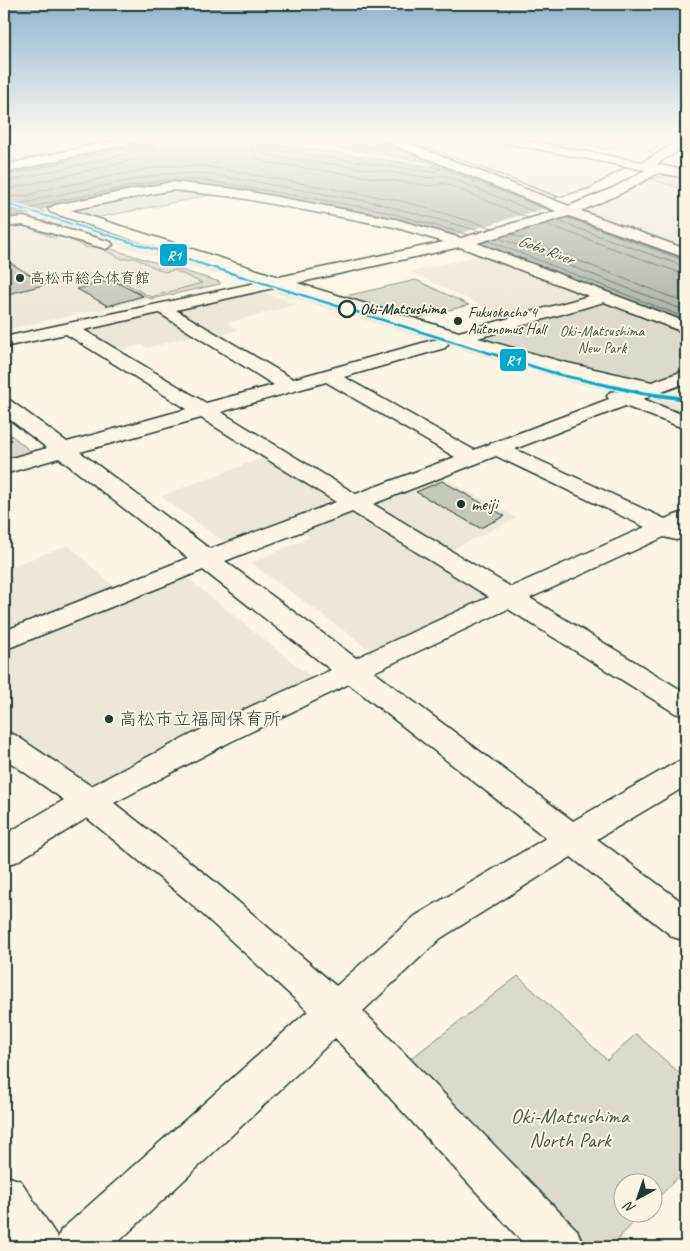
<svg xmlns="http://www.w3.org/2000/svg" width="690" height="1251" font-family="Caveat,'Klee One',sans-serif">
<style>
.built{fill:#ece7d8}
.green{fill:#dcdacc;stroke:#7e8c80}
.water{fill:#aeb3a7;stroke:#758479}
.pier{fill:#fcf5e5}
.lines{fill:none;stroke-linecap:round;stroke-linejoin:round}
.shore{stroke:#586c62;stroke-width:1}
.stream{fill:#758479;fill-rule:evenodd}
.building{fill:#c5c7b9;stroke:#1f3d34}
.minor-casing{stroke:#1f3d34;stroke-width:3}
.major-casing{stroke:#1f3d34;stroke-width:3}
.highway-casing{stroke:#1f3d34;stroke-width:3}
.minor{fill:#fcf5e5;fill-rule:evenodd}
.major{fill:#fcf5e5;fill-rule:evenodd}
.highway{fill:#fcf5e5;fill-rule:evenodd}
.rail-1-casing{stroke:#fcf5e5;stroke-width:3}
.rail-1{fill:#00a9ce;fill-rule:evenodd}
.poi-dot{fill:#1f3d34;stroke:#fcf5e5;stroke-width:2}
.stop-dot{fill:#fcf5e5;stroke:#1f3d34;stroke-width:2.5}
.labels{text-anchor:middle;stroke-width:4;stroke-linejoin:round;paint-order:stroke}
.far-poi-label{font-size:15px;fill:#1f3d34;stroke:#fcf5e5;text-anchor:start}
.far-stop-label{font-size:15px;font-weight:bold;fill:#1f3d34;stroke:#fcf5e5;text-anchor:start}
.far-park-label{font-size:15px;fill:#455c52;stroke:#fcf5e5}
.far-water-label{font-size:16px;font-style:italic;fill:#435a51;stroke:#fcf5e5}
.poi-label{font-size:18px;fill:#1f3d34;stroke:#fcf5e5;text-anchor:start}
.near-park-label{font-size:21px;fill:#455c52;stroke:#fcf5e5}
.line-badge{stroke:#fcf5e5;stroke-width:2}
.badge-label{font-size:14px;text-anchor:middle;font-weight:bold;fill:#fff}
</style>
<rect width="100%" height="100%" fill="#fcf5e5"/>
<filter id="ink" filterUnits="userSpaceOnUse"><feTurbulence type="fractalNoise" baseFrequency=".02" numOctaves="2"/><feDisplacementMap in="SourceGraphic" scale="10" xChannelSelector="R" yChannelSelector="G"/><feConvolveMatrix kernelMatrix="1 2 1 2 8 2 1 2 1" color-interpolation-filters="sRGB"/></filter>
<g filter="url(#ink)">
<g class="built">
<path d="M409 138H480L622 166 585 187 564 193H554Z"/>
<path d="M651 179 686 190V251L581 211Z"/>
<path d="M50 210 655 392 686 393V419L644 401 645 398 573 383 270 291 272 290 241 280 218 273 214 274 24 217Z"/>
<path d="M15 223H25L220 282V284L4 330V226Z"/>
<path d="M485 254 593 297 519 318H508L411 272Z"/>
<path d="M261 292 298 304 227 323 238 330 218 335 178 311Z"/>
<path d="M163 313 198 334 148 348 142 345 116 352 82 332Z"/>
<path d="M265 457 336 499 335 504 229 546 161 496Z"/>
<path d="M439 476 517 518 447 552 372 507 374 501Z"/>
<path d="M346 511 357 512 492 596 376 654 251 563 310 537 300 530Z"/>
<path d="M68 545 116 589 4 634V569Z"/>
<path d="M183 575 316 681 90 792 4 736V648Z"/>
</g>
<g class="green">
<path d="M53 138 94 147 28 163 4 156V148Z"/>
<path d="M279 138H301L299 141 308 143 425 161 442 168 264 143Z"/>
<path d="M666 175 686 178V190L651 179Z"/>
<path d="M176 187 217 194 91 219 65 209Z"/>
<path d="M15 223H25L220 282V284L151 299 112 279 83 285 114 277 151 297 202 283 174 270 164 272 135 258 122 259 97 246 88 248 64 237H51L29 227Z"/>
<path d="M416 280 469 305 409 320 337 298Z"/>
<path d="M603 301 686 335V371L648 384 471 339Z"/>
<path d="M4 430H5L35 455 4 464Z"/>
<path d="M518 976 607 1060 636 1034 686 1079V1169L653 1203 652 1184H622V1214H642L610 1247H578L400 1067Z"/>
</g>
<g class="water">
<path d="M146 138H279L266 143 440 168 425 161 308 143 298 139 380 138 530 198 686 257V323L497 249 442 231 374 214 284 198 214 186 181 184 40 209 45 212C30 215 17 213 4 218V171Z"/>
<path d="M581 138 628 142 606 150 566 142Z"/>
</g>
<path class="pier" d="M552 206 575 214 477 244 451 236Z"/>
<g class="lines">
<g class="shore">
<path d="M250 138 252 153 264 162 431 186 444 183 528 218"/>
<path d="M258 138V148L266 155 432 178 443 175 540 214"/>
<path d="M266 138 263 144 268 149 433 172 442 168 551 211"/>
<path d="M306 138 383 149 385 146 381 140"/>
<path d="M4 176 137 145 141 141"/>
<path d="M4 182 139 151 146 146 148 138"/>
<path d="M4 190 141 158 152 150 155 138"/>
<path d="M4 198 30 195 39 191 162 166H203L402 201 493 228"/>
<path d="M4 206C17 201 29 205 41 198L163 174 203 173 377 203 480 231"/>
<path d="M4 213C19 207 28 212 43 204L164 180H202L375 209 469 235"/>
<path d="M568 218 686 261"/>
<path d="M558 221 686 267"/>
<path d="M546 224 686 275"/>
<path d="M511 234 686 303"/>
<path d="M499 238 686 311"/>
<path d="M489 241 686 318"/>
</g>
<g class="stream">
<path d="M402 138H405L559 196 589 187 625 166 628 167 591 189 555 199 553 198 555 197Z"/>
<path d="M670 138H674L650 152 647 151Z"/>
</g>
</g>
<g class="building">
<path d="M4 259 27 273 48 284 4 295Z"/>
<path d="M112 280 143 296 108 306 77 289Z"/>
<path d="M442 481 505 516 480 528 416 492Z"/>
</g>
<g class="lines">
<defs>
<g id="minor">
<path d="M125 138H144L138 141 4 173V165Z"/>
<path d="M381 138H395L569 206 613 188 654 165H662L664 168 662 171 622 193 581 211 686 249V258L569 216 477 243 686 322V333L604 302 478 338 563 362 652 382 686 370V383L643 399 686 416V429L625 406 515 449 665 519 686 511 685 538 676 540 664 537 530 598 686 693V716L675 713 508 609 374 672 573 821 675 763 686 760V786L597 839 686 905V941L673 937 571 857 441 938 363 1011 577 1230 584 1247H527L335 1038 113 1247H9L4 1240V1175L21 1181 58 1238 61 1230 308 1011 188 901 87 818 16 862 4 865V835L64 800 4 758V732L15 735 91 786 208 726 331 670 203 570 4 650V631L188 558 59 458 4 474V460L47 448 4 415V399L11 401 67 442 187 409 66 334 4 347V337L260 282 50 212 48 209 55 205 172 182 235 189 395 219 461 238 556 211 382 140ZM172 190 235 197 394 227 444 242 279 277 71 210ZM460 247 589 296 459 332 297 283ZM278 287 518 362 632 390C624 393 618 390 610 392L607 396 609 399 474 450 344 377 445 348 448 344 445 340H433L293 379 176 310ZM159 313 274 385 206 403 84 330ZM326 382 455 457 356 494 221 412ZM201 418 336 502 210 549 80 452ZM496 456 645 527 511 587 373 504ZM352 512 489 597 356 658 225 561ZM349 684 546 838 415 916 336 986 214 881 114 803 230 742Z"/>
<path d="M24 217 111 242 113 245 106 249 23 225 4 227V219Z"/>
</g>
<path id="major" d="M682 138H686V145L650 169H642L640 166 642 163Z"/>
<path id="highway" d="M490 138H512L686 170V178L496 141Z"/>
</defs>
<use href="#minor" class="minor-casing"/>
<use href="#major" class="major-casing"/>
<use href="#highway" class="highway-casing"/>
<use href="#minor" class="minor"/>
<use href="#major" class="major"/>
<use href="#highway" class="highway"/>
<defs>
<path id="rail-1" d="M4 202 562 374 641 391 686 397V401L641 395 559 376 4 204Z"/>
</defs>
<use href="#rail-1" class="rail-1-casing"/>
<use href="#rail-1" class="rail-1"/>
</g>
</g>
<linearGradient id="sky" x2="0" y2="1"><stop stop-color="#91b4ce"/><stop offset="0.44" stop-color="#fefaf3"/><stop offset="1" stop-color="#fefaf3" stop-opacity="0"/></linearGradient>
<rect width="690" height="313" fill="url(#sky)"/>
<g class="poi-dot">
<circle cx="20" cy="278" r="5"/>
<circle cx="458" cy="321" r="5"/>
<circle cx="461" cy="504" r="5"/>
<circle cx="109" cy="719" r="5"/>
</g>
<circle class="stop-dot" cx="347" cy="309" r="8"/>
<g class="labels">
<g class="far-poi-label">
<text x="30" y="283">高松市総合体育館</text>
<text x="468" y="317">Fukuokacho 4<tspan x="468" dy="17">Autonomus Hall</tspan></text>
</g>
<g class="far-stop-label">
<text x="360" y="314">Oki-Matsushima</text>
</g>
<g class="far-park-label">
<text x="602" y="336">Oki-Matsushima<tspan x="602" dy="17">New Park</tspan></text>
</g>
<g class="far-water-label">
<text transform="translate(546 249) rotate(20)" y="6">Gobo River</text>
</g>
<g class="poi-label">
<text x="471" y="510">meiji</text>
<text x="119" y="725">高松市立福岡保育所</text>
</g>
<g class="near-park-label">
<text x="570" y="1123">Oki-Matsushima<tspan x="570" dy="24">North Park</tspan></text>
</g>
</g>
<g class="line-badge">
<rect x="159" y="243" width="29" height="24" rx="5" fill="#00a9ce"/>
<rect x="499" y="348" width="28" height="24" rx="5" fill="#00a9ce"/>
</g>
<g class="badge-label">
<text x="174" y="260">R1</text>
<text x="513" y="365">R1</text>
</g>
<rect width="690" height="1251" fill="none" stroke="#fcf5e5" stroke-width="20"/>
<rect x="10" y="10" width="670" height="1231" fill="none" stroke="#1f3d34" stroke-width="2" filter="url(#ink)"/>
<g transform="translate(638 1198) rotate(220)"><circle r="24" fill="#fcf5e5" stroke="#a4ab9e"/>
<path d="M0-4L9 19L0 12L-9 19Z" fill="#1f3d34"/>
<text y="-8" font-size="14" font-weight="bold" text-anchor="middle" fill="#1f3d34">N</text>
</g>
</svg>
